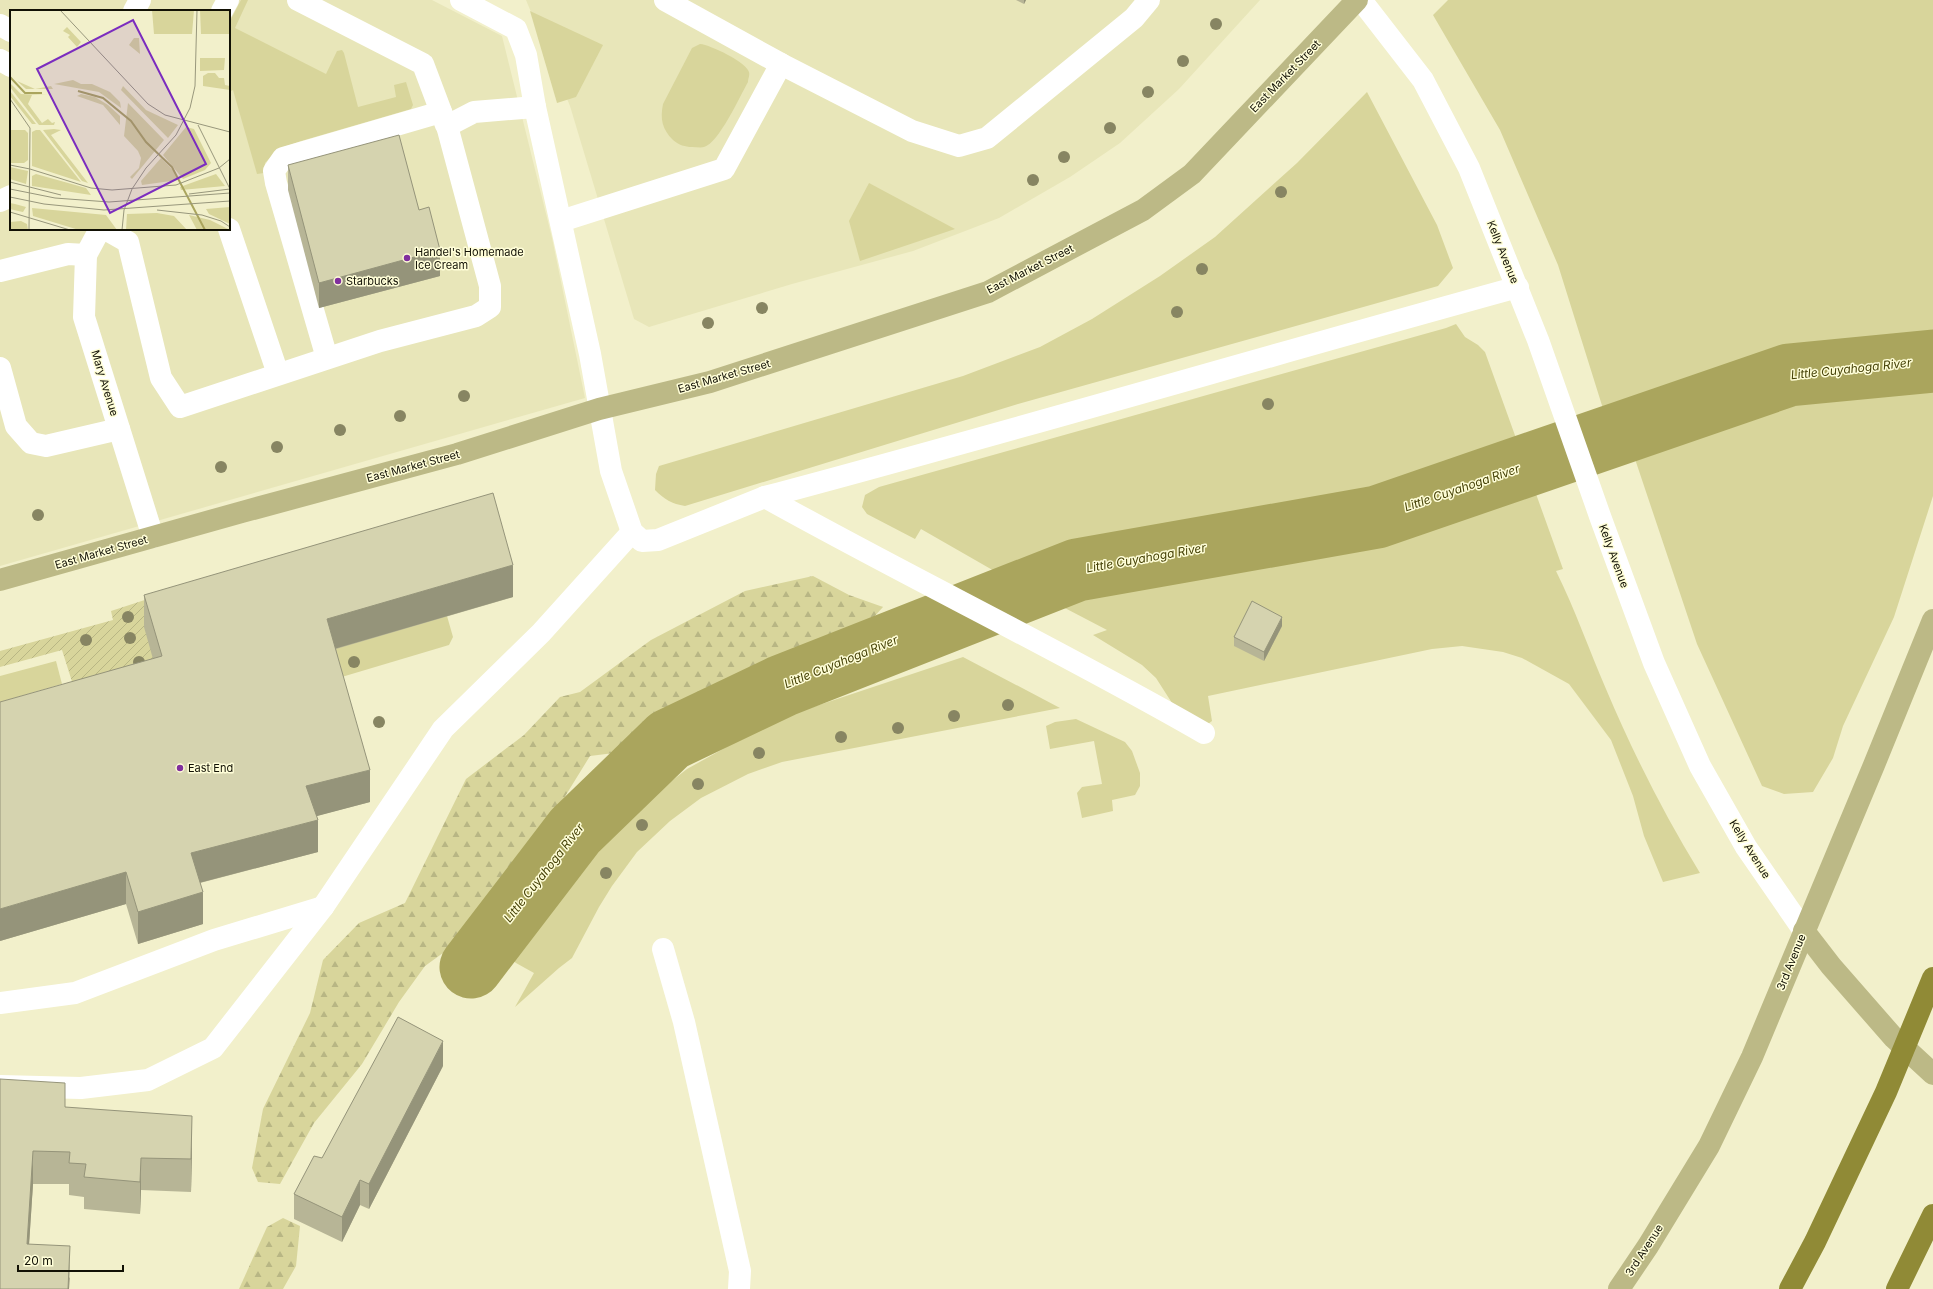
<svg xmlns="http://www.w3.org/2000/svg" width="1933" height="1289" font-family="Inter,sans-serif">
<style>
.built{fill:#e8e6b9;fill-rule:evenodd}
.grass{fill:#d8d59b}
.forest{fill:url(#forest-firs)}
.garden{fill:url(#garden-furrows)}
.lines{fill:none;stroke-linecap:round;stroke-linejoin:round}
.river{stroke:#aaa55d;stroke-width:63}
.minor{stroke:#fff;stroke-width:22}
.major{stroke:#bcb986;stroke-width:22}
.highway{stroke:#908a36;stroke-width:22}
.tree{fill:#878562}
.wall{fill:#b7b596}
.shaded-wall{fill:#95947a}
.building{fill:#d5d3af;stroke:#95947a}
.poi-dot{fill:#802f9e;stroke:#fffed8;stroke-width:1.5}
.labels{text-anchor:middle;stroke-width:3;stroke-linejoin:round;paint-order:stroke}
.street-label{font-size:11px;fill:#121105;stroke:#fffed8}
.poi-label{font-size:11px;fill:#121105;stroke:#fffed8;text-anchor:start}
.water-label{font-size:12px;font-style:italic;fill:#464207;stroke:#fffed8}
.inset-river{fill:none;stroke:#aaa55d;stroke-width:2}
.inset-road{fill:none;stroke:#98977c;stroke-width:1}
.view{fill:#7b2cbf;fill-opacity:0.15;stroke:#7b2cbf;stroke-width:2}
.inset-edge{fill:none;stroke:#121105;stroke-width:2}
</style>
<defs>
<pattern id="forest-firs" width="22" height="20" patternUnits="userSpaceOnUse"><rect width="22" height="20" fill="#d8d59b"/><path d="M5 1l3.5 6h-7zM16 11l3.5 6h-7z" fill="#b8b684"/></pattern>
<pattern id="garden-furrows" width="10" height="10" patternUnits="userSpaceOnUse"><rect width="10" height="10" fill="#d8d59b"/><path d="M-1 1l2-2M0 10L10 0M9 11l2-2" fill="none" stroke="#b8b684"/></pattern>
</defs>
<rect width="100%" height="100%" fill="#f2f0cb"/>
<g class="built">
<path d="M0 0H432L502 36 552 238 585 398 0 566ZM11 11H229V229H11Z"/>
<path d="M526 0H1260L1179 89 1120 143 1070 177 999 218 913 251 792 284 649 327 634 319 570 106Z"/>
</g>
<g class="grass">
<path d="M241 0H248L235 28 326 74 337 51 342 50 344 53 358 107 396 97 394 85 406 82 413 105 411 109 301 141 278 149 265 163 264 173 257 174 233 90 229 92V23Z"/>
<path d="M1448 0H1933V340L1769 358 1718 369 1657 390 1605 415 1558 265 1500 130 1433 15Z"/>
<path d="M530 11 603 45 576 97 557 103Z"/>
<path d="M700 44C711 45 746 62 749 72 750 75 748 79 748 82 740 96 719 143 704 147 701 148 696 147 692 147 685 147 679 145 673 140 662 129 660 119 663 104L692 48Z"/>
<path d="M1367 92 1437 225 1453 268 1438 286 1018 404 685 506C672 504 664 499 655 490L656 474 659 466 963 376 1040 347 1092 319 1160 276 1215 237 1297 163Z"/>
<path d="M869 183 955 229 860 261 849 221Z"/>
<path d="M1456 324 1465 337 1478 345 1485 352 1563 569 1556 571C1575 609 1589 650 1606 689 1633 753 1664 814 1700 873L1663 882 1644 836 1633 796 1611 740 1569 684 1522 658 1503 652 1462 646 1432 649 1208 696 1212 721 1208 724 1172 703 1156 678 1142 665 1093 635 1107 630 996 572 921 529 915 539 867 514 862 507 865 495 879 487 1446 328Z"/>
<path d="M1843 378 1933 386V496L1894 617 1843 726 1833 758 1813 792 1784 794 1762 786 1697 644 1635 459 1633 443 1718 410 1791 388Z"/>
<path d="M447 616 453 637 449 645 335 679 327 651Z"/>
<path d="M963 657 1060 708 782 762 748 774 701 798 670 821 637 852 612 886 599 907 572 958 559 968 515 1007 534 973 516 963 512 960 618 823 687 769 777 719Z"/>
<path d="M56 661 62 684 0 702V676Z"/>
<path d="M1076 719 1125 742 1132 751 1140 773V786L1135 795 1112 800 1113 811 1082 818 1077 793 1082 787 1102 784 1094 741 1050 749 1046 726 1055 722Z"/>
</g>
<g class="forest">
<path d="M813 576 849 595 883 607 852 641 815 658 748 676 685 705 630 751 590 756 540 837 505 879 472 932 425 966 399 1002 362 1064 314 1123 280 1184 258 1182 252 1168 263 1109 310 1013 323 960 359 923 405 903 466 779 524 735 560 697 580 692 651 640 745 591Z"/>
<path d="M283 1218 300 1226 296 1266 283 1289H239L267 1227Z"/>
</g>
<path class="garden" d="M160 595 162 688H74L62 650 0 667V651L113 620 111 611Z"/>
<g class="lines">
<path class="river" d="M471 967 575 831 669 740 782 686 1077 570 1377 517 1789 375 1933 361"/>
<g class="minor">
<path d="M298 0 423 64 446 125"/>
<path d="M461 0 516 29 526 55 535 107 590 354 611 471 632 532 642 541 658 540 765 497C910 578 1060 650 1204 733"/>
<path d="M665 0 781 64 912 131 959 146 987 138 1134 18 1149 0"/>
<path d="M1361 0 1423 80 1469 168 1538 340 1601 519 1654 663 1700 766 1746 847 1804 931"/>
<path d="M134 11 140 0"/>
<path d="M222 11 228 0"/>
<path d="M0 25 11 31"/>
<path d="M0 60 11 66"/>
<path d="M0 201 11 196"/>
<path d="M561 221 724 169 781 64"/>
<path d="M100 229 86 255 84 317 153 537"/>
<path d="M105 229 128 242 161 378 180 407 380 341 476 316 490 307V286L447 126 474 112 535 107"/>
<path d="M229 229 278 374"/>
<path d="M0 271 68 254 86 255"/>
<path d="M327 358 276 183 274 171 283 158 441 112"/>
<path d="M0 368 16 426 31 443 46 446 119 429"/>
<path d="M765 497C1017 430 1267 356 1518 287"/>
<path d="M663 949 684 1022 740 1271 739 1289"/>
<path d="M0 1003 75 993 214 940 323 907"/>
<path d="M0 1086 81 1088 148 1080 213 1048 323 907 443 729 541 633 632 532"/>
</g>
<g class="major">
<path d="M0 580 242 512 457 454 599 409 710 382 988 292 1143 210 1192 174 1357 0"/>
<path d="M1804 931 1831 966 1894 1038 1933 1074"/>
<path d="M1619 1289 1648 1246 1709 1146 1752 1057 1874 765 1933 620"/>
</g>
<g class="highway">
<path d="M1790 1289 1815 1242 1886 1092 1933 978"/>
<path d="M1897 1289 1933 1215"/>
</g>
</g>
<g class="tree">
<circle cx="1216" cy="24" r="6"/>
<circle cx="1183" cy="61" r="6"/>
<circle cx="1148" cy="92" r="6"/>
<circle cx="1110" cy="128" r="6"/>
<circle cx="1064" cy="157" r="6"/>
<circle cx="1033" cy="180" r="6"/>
<circle cx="1281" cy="192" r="6"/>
<circle cx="1202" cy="269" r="6"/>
<circle cx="762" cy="308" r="6"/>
<circle cx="1177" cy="312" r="6"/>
<circle cx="708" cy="323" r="6"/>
<circle cx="464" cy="396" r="6"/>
<circle cx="1268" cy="404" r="6"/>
<circle cx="400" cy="416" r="6"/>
<circle cx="340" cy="430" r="6"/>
<circle cx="277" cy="447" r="6"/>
<circle cx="221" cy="467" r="6"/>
<circle cx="38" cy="515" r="6"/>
<circle cx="128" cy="617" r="6"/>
<circle cx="130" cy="638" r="6"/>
<circle cx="86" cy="640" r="6"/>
<circle cx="139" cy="662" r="6"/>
<circle cx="354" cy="662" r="6"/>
<circle cx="1008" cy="705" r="6"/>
<circle cx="954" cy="716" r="6"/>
<circle cx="379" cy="722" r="6"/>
<circle cx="898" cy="728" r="6"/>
<circle cx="841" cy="737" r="6"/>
<circle cx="759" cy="753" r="6"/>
<circle cx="698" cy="784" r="6"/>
<circle cx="642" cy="825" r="6"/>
<circle cx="606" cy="873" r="6"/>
</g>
<g class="wall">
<path d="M1016 0H1026L1024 4Z"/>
<path d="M288 165 440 276 319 308 288 190Z"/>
<path d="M144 595 513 597 336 649 370 802 316 816 318 852 200 883 203 924 138 944 126 904 0 941 153 659 144 627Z"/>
<path d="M1282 626 1264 661 1234 646V637Z"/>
<path d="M443 1066 369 1209 360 1205 342 1242 294 1219V1194L322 1158Z"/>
<path d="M0 1079 65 1107 192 1148 191 1192 141 1190 140 1214 84 1209V1197L69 1195V1184H33L29 1244 70 1278 69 1289H0Z"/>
</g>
<g class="shaded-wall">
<path d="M1024 0H1026L1024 4Z"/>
<path d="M440 250V276L319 308V283Z"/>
<path d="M513 565V597L327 651V619Z"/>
<path d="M1282 617V626L1264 661V652Z"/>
<path d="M370 770V802L306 819V786Z"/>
<path d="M318 820V852L191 885V853Z"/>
<path d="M126 872V904L0 941V909Z"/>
<path d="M203 892V924L138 944V912Z"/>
<path d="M443 1041V1066L369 1209V1184Z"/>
<path d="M192 1116V1148L191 1192V1159Z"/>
<path d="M33 1151V1184L27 1276V1244Z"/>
<path d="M141 1158V1190L140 1214V1182Z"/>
<path d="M360 1180V1205L342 1242V1217Z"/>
<path d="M70 1246 69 1289H68Z"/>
</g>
<g class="building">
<path d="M399 135 419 210 429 207 440 250 319 283 288 165Z"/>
<path d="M493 493 513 565 327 619 370 770 306 786 318 820 191 853 203 892 138 912 126 872 0 909V702L162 656 144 595Z"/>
<path d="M1252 601 1282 617 1264 652 1234 637Z"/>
<path d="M398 1017 443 1041 369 1184 360 1180 342 1217 294 1194 314 1156 322 1158Z"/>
<path d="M0 1079 65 1083V1107L192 1116 191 1159 141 1158 140 1182 84 1177 86 1164 69 1163 70 1152 33 1151 27 1244 70 1246 68 1289H0Z"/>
</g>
<g class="poi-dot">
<circle cx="407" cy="258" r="4"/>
<circle cx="338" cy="281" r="4"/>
<circle cx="180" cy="768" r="4"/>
</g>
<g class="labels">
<g class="street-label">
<text transform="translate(1285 76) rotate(-46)" y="4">East Market Street</text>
<text transform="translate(1503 252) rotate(68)" y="4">Kelly Avenue</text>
<text transform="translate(1030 269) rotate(-27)" y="4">East Market Street</text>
<text transform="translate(724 376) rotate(-16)" y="4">East Market Street</text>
<text transform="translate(105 383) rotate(73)" y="4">Mary Avenue</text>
<text transform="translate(413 466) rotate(-15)" y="4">East Market Street</text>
<text transform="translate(101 552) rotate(-16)" y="4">East Market Street</text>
<text transform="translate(1614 556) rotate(70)" y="4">Kelly Avenue</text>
<text transform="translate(1750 849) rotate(58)" y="4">Kelly Avenue</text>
<text transform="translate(1791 962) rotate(-68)" y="4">3rd Avenue</text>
<text transform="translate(1644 1250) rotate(-57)" y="4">3rd Avenue</text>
</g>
<g class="poi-label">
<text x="415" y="256">Handel's Homemade<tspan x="415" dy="13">Ice Cream</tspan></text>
<text x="346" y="285">Starbucks</text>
<text x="188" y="772">East End</text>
</g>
<g class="water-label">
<text transform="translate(1851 369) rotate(-6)" y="4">Little Cuyahoga River</text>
<text transform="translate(1462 488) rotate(-19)" y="4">Little Cuyahoga River</text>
<text transform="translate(1146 558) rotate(-10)" y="4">Little Cuyahoga River</text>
<text transform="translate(841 662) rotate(-22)" y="4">Little Cuyahoga River</text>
<text transform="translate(544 873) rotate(-52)" y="4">Little Cuyahoga River</text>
</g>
</g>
<g transform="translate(10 10)">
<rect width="220" height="220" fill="#f2f0cb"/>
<path d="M142 0H184L182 24H144ZM190 0H220V24H191ZM57 17 71 32 67 37 58 27 60 25 53 21ZM124 28H132H129L130 44 119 35ZM190 48H215L214 60 190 61ZM198 63H205L209 68H214L215 75 220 76V80L193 76V66ZM0 73 11 84 38 85H22L18 94 32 113 38 109 42 113 45 112 44 115H29L0 77ZM113 76 136 100 168 115 158 128 111 80ZM0 81 26 114H22L0 86ZM71 84 85 87 98 95 110 106V115L93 95 67 86ZM118 93 154 130 122 169 120 167 129 158 131 148 128 141 114 126ZM176 117 184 119 201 153 195 160 173 169 153 145ZM44 119 51 120 41 125 78 173 72 171 33 120ZM0 120H15L18 123V150L14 153H0ZM26 120H30L71 172 22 156V122ZM151 148 164 161 168 170 132 175 131 171ZM0 157 18 161 16 174 0 169ZM26 164 76 178 81 185 22 176V166ZM206 164 215 176 171 180 170 177ZM0 193 5 194 16 197 13 202 8 201 0 199ZM220 197V214L199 204 196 199ZM22 198 96 205 107 220H69L23 206ZM147 203 164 206 177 220H116L117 204ZM179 205 200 210 220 220H187Z" fill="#d8d59b"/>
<path d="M63 70 71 74H82L100 82 110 92 111 98 89 82 44 74ZM7 71 25 79 41 76 43 79H16ZM5 129 11 139V149L0 147V132ZM11 211 17 214 18 220H0V212Z" fill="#d8d59b"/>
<path class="inset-river" d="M0 67 15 83H32M68 81 93 88 121 111 136 132 162 157 195 220"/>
<path class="inset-road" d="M50 0 138 94 155 105 220 122M0 89 20 118 19 220M188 115 220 179M0 155 20 159M209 158 220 149M20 159 81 178 102 180 166 175 209 158M0 172 51 185M0 179 45 188 99 192 220 183M122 179 136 158 166 125 180 98 185 76 187 0M179 184 220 179M0 187 34 194 94 200 220 191M147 200 192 205 211 211 220 217M0 202 60 220M112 220 114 200 122 179"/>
<path class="view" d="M123 10 196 154 100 203 27 59Z"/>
<rect width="220" height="220" class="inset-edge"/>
</g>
<path d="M18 1265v6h105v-6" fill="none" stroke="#121105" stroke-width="2"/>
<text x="24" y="1265" font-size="12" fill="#121105" stroke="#fffed8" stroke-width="3" paint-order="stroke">20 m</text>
</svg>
